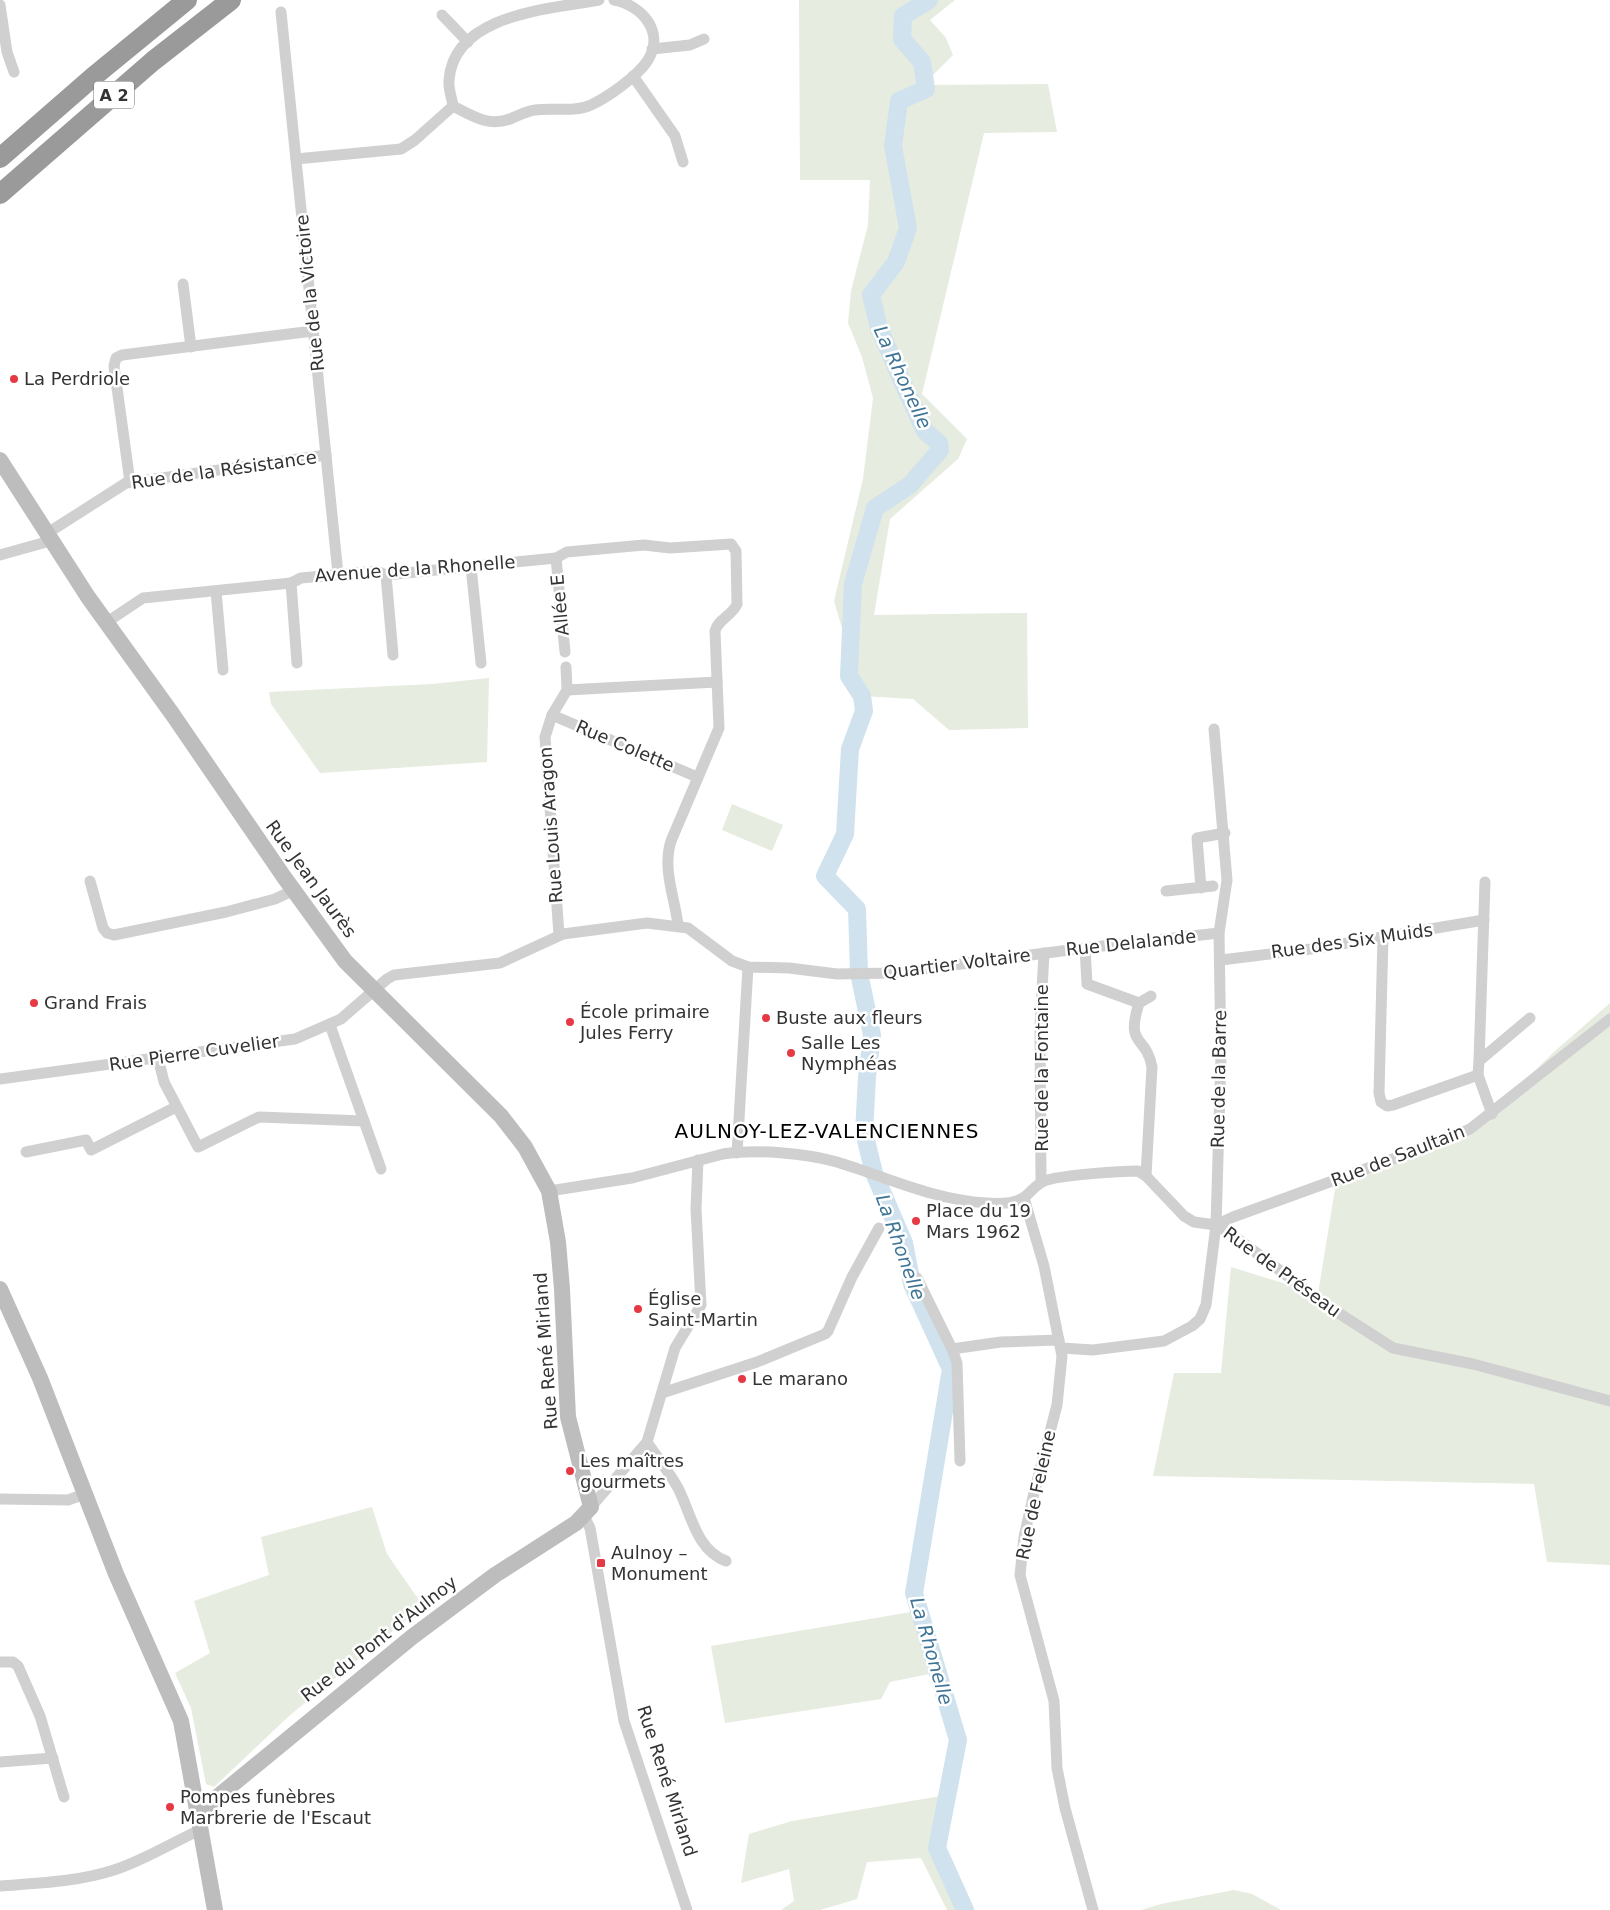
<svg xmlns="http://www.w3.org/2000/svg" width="1610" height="1910" font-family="'DejaVu Sans',sans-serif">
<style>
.green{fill:#e6ecdf}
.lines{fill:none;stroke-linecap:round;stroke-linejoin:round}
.river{stroke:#cfe2ee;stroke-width:18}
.street{stroke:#d0d0d0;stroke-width:11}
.secondary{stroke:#bdbdbd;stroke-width:16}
.highway{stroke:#9a9a9a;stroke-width:20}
.poi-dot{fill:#e63946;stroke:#fff;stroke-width:2}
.labels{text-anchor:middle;stroke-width:5;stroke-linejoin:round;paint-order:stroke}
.shield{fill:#fff;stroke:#707070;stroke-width:1}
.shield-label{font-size:16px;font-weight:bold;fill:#333}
.street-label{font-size:18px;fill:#333;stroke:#fff}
.poi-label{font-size:18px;fill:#333;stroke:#fff;text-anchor:start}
.water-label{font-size:19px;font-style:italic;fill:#3f7597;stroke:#fff}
.quarter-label{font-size:20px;letter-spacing:1px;fill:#000;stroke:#fff}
</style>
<rect width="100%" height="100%" fill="#fff"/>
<g class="green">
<path d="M799 0H955L930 20 946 38 953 55 923 85 1048 84 1057 132 984 133 922 394 967 439 958 459 890 519 874 615 1027 613 1028 728 949 730 913 699 862 696 834 601 863 479 873 398 862 357 848 323 851 291 868 225 870 180H800Z"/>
<path d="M489 678 487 762 320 773 271 704 269 692 432 684Z"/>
<path d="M732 804 783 825 772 851 722 830Z"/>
<path d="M1610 1003V1565L1547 1562 1534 1484 1153 1476 1174 1373H1221L1231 1267 1318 1294 1336 1183 1467 1136 1555 1051Z"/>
<path d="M372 1507 387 1554 423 1606 289 1716 214 1787 206 1784 191 1708 175 1673 210 1653 194 1601 269 1575 261 1537Z"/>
<path d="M911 1612 929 1674 890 1682 881 1699 725 1723 711 1646Z"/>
<path d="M953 1794 945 1852 969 1910H947L921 1858 867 1862 857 1899 820 1910H781L794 1901 789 1869 741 1883 749 1834 792 1821Z"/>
<path d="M1234 1890 1252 1894 1281 1910H1141L1161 1904Z"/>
</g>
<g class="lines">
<path class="river" d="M929 0 903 16 902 39 922 62 926 89 899 101 893 146 908 228 896 262 871 295 879 328 905 388 925 431 939 443 940 450 910 485 875 508 853 584 849 676 862 696 864 711 850 749 845 834 825 876 857 909 859 973 872 1035 867 1077 864 1132 874 1173 904 1243 912 1284 951 1369 914 1593 958 1740 937 1848 965 1910"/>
<g class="street">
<path d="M599 0C550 9 454 14 449 80 448 89 452 98 453 106 472 116 489 127 510 119 518 116 526 111 535 110 554 107 573 113 591 105 608 97 638 76 648 60 665 32 642 5 614 0"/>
<path d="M0 5 7 52 14 72"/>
<path d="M281 12 338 574"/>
<path d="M442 15 468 42"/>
<path d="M652 49 690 45 704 39"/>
<path d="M633 76 675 136 683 162"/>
<path d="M296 159 401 149 415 140 453 106"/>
<path d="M183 284 191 347"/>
<path d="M130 482 114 366 116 358 122 355 313 331"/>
<path d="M46 534 126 483 326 455"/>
<path d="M0 555 50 541"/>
<path d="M556 558 565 652"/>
<path d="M471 567 481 663"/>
<path d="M386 575 393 655"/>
<path d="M291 583 297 663"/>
<path d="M216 591 223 670"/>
<path d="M107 622 143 598 291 583 301 578 377 571 386 575 556 558 567 552 644 545 670 548 731 544 736 551 737 604C732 616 718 619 715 631L719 728 671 841C662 869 675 898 678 925"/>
<path d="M567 690 717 682"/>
<path d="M552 715 697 777"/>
<path d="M90 881 103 928 107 933 114 935 226 912 275 899 294 890"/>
<path d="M1201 888 1197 838 1225 833"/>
<path d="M1166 891 1213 886"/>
<path d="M559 935 545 737 552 715 567 690 566 667"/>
<path d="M1383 937 1379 1093 1381 1102 1387 1106 1393 1105 1478 1075"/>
<path d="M1085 948 1087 984 1139 1003C1125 1048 1146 1034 1152 1067L1146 1176"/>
<path d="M1221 960 1311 949 1484 920"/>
<path d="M1139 1003 1151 996"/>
<path d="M330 1025 381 1169"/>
<path d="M158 1058 164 1082 198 1147 259 1117 364 1121"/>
<path d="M1479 1061 1485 882"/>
<path d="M0 1079 295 1039 341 1019 387 979 394 975 500 963 563 934 647 923 688 928 732 961 748 967 789 968 837 974 891 973 1085 948 1219 933"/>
<path d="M1492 1114 1478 1075 1479 1061 1530 1018"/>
<path d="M26 1152 86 1140 91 1150 176 1107"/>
<path d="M737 1153 748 967"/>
<path d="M1041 1182 1040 1026 1044 953"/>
<path d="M549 1191 632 1178 723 1154C756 1149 805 1153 837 1162 886 1177 934 1200 986 1203 998 1204 1013 1204 1023 1198 1032 1192 1036 1183 1047 1180 1065 1175 1119 1171 1138 1171L1146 1176 1184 1216 1194 1222 1216 1225 1230 1233 1326 1305 1393 1348 1473 1364 1610 1401"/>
<path d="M1024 1198 1044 1266 1062 1356 1057 1405 1033 1497 1024 1537 1020 1575 1054 1701 1057 1768 1065 1808 1093 1910"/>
<path d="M1216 1225 1233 1217 1448 1139 1470 1129 1610 1019"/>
<path d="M917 1278 952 1349 957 1363 960 1461"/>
<path d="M1062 1348 1093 1350 1164 1341 1192 1326 1200 1319 1206 1305 1216 1225 1221 1056 1219 933 1227 880 1214 729"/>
<path d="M952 1349 1001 1342 1059 1340"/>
<path d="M662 1393 757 1362 825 1334 828 1331 852 1277 879 1228"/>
<path d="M647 1442C657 1457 669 1472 678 1488 691 1513 696 1550 726 1561"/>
<path d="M0 1499 68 1500 85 1494"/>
<path d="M591 1507 647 1442 675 1348 701 1305 696 1209 698 1160"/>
<path d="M584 1516 590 1528 624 1721 687 1910"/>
<path d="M0 1662H13L18 1666 40 1716 64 1797"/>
<path d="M0 1762 53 1758"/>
<path d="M0 1886C38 1883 77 1882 114 1870 145 1860 173 1842 202 1829"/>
</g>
<g class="secondary">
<path d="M0 460 88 597 173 715 284 877 345 961 501 1116 525 1147 549 1191 558 1242 562 1289 568 1417 591 1507 576 1523 495 1575 412 1637 199 1812"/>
<path d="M0 1289 40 1378 116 1574 181 1721 215 1910"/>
</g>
<g class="highway">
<path d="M0 158 93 77 187 0"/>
<path d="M0 194 153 61 231 0"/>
</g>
</g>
<g class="poi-dot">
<circle cx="14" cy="379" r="5"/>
<circle cx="34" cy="1003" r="5"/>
<circle cx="766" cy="1018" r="5"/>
<circle cx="570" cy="1022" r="5"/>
<circle cx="791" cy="1053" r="5"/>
<circle cx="916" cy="1221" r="5"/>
<circle cx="638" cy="1309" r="5"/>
<circle cx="742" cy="1379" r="5"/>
<circle cx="570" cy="1471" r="5"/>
<rect x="596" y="1558" width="10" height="10" rx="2.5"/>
<circle cx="170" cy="1807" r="5"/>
</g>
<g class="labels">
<rect class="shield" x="94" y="81.5" width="40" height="27" rx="4"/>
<g class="shield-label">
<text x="114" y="101">A 2</text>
</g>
<g class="street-label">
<text transform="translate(310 293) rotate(-96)" y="6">Rue de la Victoire</text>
<text transform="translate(224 470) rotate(-8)" y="6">Rue de la Résistance</text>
<text transform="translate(415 569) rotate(-4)" y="6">Avenue de la Rhonelle</text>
<text transform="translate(560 605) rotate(-95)" y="6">Allée E</text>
<text transform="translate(625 746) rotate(23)" y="6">Rue Colette</text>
<text transform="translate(551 825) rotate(-94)" y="6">Rue Louis Aragon</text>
<text transform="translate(311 879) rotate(54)" y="6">Rue Jean Jaurès</text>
<text transform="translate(1352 941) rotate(-8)" y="6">Rue des Six Muids</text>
<text transform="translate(1131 943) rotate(-6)" y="6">Rue Delalande</text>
<text transform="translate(957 964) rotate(-7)" y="6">Quartier Voltaire</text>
<text transform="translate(194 1053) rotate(-8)" y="6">Rue Pierre Cuvelier</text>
<text transform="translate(1042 1068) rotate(-90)" y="6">Rue de la Fontaine</text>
<text transform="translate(1219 1079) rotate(-89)" y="6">Rue de la Barre</text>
<text transform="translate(1398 1156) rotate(-21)" y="6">Rue de Saultain</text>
<text transform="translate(1282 1272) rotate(36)" y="6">Rue de Préseau</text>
<text transform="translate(546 1351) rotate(-94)" y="6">Rue René Mirland</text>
<text transform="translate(1036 1495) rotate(-78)" y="6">Rue de Feleine</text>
<text transform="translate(379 1639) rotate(-38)" y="6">Rue du Pont d'Aulnoy</text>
<text transform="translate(667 1781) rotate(72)" y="6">Rue René Mirland</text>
</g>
<g class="poi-label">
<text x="24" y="385">La Perdriole</text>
<text x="44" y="1009">Grand Frais</text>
<text x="580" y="1018">École primaire<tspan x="580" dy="21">Jules Ferry</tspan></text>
<text x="776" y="1024">Buste aux fleurs</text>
<text x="801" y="1049">Salle Les<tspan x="801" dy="21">Nymphéas</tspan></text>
<text x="926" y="1217">Place du 19<tspan x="926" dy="21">Mars 1962</tspan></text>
<text x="648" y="1305">Église<tspan x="648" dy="21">Saint-Martin</tspan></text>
<text x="752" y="1385">Le marano</text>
<text x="580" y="1467">Les maîtres<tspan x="580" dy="21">gourmets</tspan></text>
<text x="611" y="1559">Aulnoy –<tspan x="611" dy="21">Monument</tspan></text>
<text x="180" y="1803">Pompes funèbres<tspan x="180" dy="21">Marbrerie de l'Escaut</tspan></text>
</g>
<g class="water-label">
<text transform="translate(903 377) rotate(65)" y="7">La Rhonelle</text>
<text transform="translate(901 1247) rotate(70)" y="7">La Rhonelle</text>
<text transform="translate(932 1651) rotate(74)" y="7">La Rhonelle</text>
</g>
<g class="quarter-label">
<text x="827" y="1138">AULNOY-LEZ-VALENCIENNES</text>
</g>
</g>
</svg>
